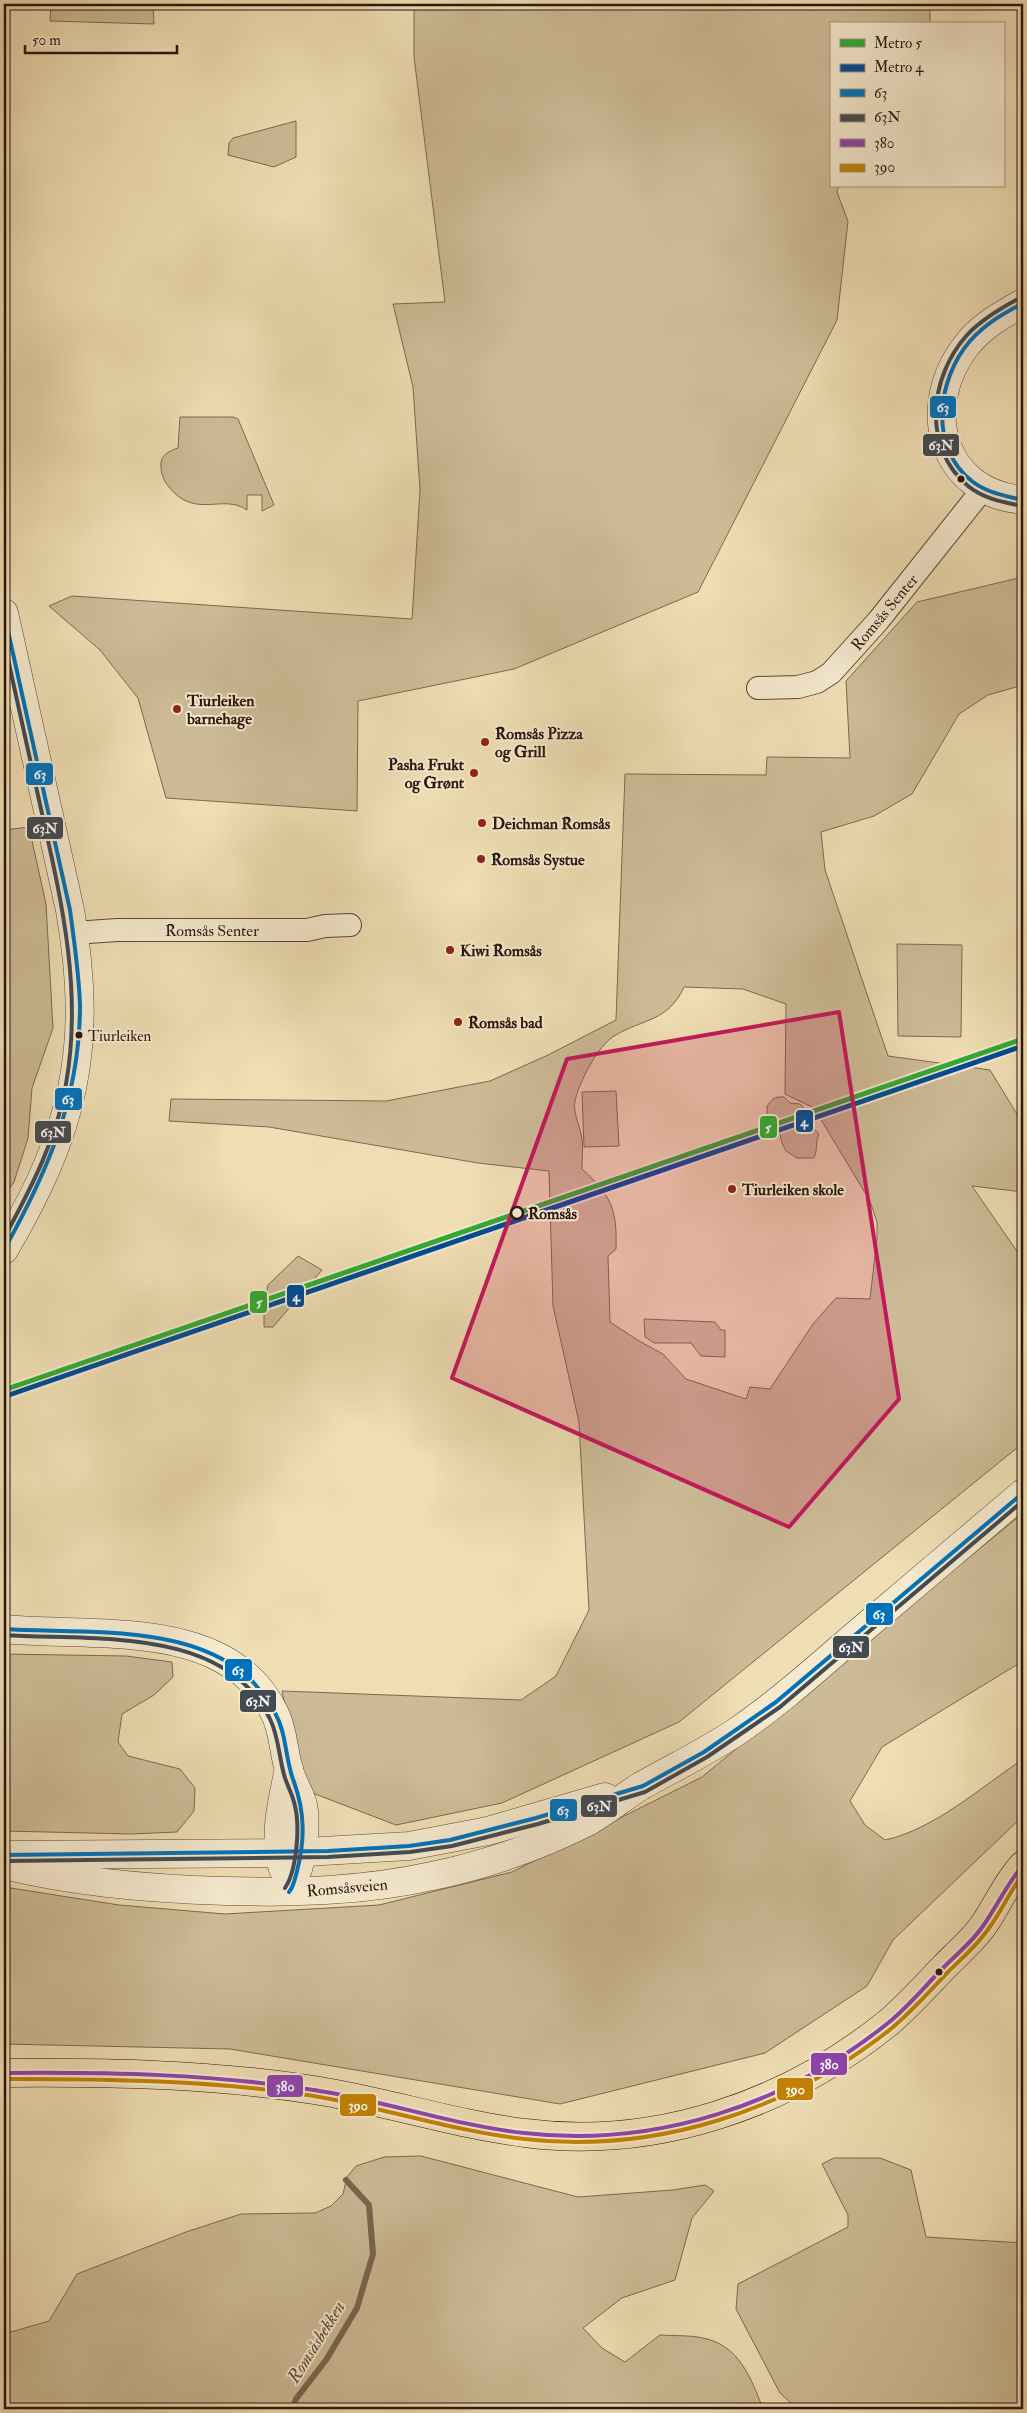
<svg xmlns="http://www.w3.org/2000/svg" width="1027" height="2413" font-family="'IM FELL Double Pica',serif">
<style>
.green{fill:#cdbb97;stroke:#7b6852;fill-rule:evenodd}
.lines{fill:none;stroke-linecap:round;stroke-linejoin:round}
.stream{stroke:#78654f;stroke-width:6}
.minor-casing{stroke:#5a4836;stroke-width:24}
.tertiary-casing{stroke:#5a4836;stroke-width:29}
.trunk-casing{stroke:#29160d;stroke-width:29}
.minor{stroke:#f5e9ce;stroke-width:22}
.tertiary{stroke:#f5e9ce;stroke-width:28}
.trunk{stroke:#efddb3;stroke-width:28}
.bus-1-casing{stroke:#f5e9ce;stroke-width:8}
.bus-2-casing{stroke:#f5e9ce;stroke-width:8}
.bus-3-casing{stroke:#f5e9ce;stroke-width:8}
.bus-4-casing{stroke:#f5e9ce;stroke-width:8}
.bus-1{stroke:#0072bc;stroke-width:4}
.bus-2{stroke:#424a52;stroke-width:4}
.bus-3{stroke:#8e44ad;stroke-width:4}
.bus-4{stroke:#c48203;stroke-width:4}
.metro-1-casing{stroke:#f5e9ce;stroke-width:9}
.metro-2-casing{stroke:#f5e9ce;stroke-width:9}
.metro-1{stroke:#32aa35;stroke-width:5}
.metro-2{stroke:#004a98;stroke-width:5}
.marked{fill:#c2185b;fill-opacity:0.2;stroke:#c2185b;stroke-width:4;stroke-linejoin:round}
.bus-dot{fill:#29160d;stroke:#f5e9ce;stroke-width:2}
.poi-dot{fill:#8f2418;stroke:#f5e9ce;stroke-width:2}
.stop-dot{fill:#f5e9ce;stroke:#29160d;stroke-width:2.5}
.labels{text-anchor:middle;stroke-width:4;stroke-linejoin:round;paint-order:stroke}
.bus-label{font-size:15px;fill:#29160d;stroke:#f5e9ce;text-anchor:start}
.street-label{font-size:16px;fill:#29160d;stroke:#f5e9ce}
.poi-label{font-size:16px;font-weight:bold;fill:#29160d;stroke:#f5e9ce;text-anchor:start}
.stop-label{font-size:16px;font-weight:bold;fill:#29160d;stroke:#f5e9ce;text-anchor:start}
.water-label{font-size:18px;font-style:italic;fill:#5d4a39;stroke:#f5e9ce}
.line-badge{stroke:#f5e9ce;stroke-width:2}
.badge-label{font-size:14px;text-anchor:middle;font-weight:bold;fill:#fff}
</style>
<rect width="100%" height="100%" fill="#efddb3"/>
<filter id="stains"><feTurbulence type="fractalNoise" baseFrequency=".004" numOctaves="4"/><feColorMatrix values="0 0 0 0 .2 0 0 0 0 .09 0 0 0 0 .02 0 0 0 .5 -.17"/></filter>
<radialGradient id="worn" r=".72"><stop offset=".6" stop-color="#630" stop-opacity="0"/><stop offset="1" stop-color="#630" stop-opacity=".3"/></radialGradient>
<g class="green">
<path d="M51 4H153L154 24 50 21Z"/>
<path d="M414 4H930V24H831V186H839L837 192 848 221 837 320 698 592 514 669 358 701 357 811 166 798 138 698 100 650 49 606 72 596 412 619 420 490 413 387 393 304 445 302 414 57Z"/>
<path d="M296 121V157L274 167 228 155 229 143 233 138Z"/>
<path d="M180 417H233L238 419 274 505 262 511V495H247V510C223 493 195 520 169 487 164 481 161 474 161 466 160 455 169 451 178 448Z"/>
<path d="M1023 577V685L988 695 959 714 912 794 874 816 821 832 825 870 888 1056 990 1070 1023 1124V1192L972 1186 1023 1260V1443L679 1722 502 1803 396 1825 302 1789 282 1691 521 1700 556 1676 589 1610 579 1422 553 1306 549 1171 478 1163 269 1127 169 1121 171 1099 386 1101 490 1081 548 1055 616 1020 625 774 766 775 767 757 850 758 846 681 917 602ZM684 987 743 989 786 1004 785 1094 814 1108 870 1201 877 1222V1238L870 1299 836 1298 813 1324 770 1389 750 1387 746 1399 686 1379 663 1354 639 1341 610 1322 608 1256 616 1249C617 1209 612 1196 582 1169 582 1157 584 1142 580 1130 578 1121 573 1111 575 1101 579 1082 598 1046 614 1036 644 1018 668 1022 684 987Z"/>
<path d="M29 827 46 904 53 1028 32 1088 28 1138 14 1182 4 1197V830Z"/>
<path d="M897 944 962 945 961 1037 898 1036Z"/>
<path d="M616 1091 619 1146 584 1147 582 1092Z"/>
<path d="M778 1097H784L790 1103 800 1104 803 1107 804 1118 819 1134C815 1142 818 1149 814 1158H797L786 1151 782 1143 779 1130 767 1119V1106L773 1099Z"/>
<path d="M298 1256 322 1270 273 1327H264V1304L268 1285Z"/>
<path d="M644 1319 715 1322 721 1330H725V1357L701 1356 691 1343H654L645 1337Z"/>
<path d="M1023 1513V1661L882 1747 850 1801 865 1825 885 1840C933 1830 983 1786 1023 1759V1816L893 1940 867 1986 765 2053 560 2104 230 2049 4 2044V1887L119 1905 225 1914 379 1905 512 1872 702 1777Z"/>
<path d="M4 1654 126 1656 172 1662 173 1677 154 1695 122 1714 118 1742 128 1756 180 1769 195 1788 194 1811 177 1832 131 1834 4 1831Z"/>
<path d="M421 2156 578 2197 673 2190 705 2185 714 2191 692 2218 675 2280 622 2298 583 2328 602 2348 625 2362 660 2335C674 2336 690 2335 703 2338 739 2345 751 2378 763 2409H4V2334L49 2321 77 2274 186 2232 241 2214 315 2213 331 2206 343 2194 347 2177 356 2166 384 2157Z"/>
<path d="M834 2158H880L911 2170 926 2237 1023 2243V2409H797L780 2393 736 2309 738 2284 848 2227V2215L822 2164Z"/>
</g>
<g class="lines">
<path class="stream" d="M292 2409 296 2399 326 2360 357 2308 373 2254 369 2205 346 2180"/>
<defs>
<g id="minor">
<path d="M758 688 798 687 817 682 831 673 878 621 983 489"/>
<path d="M74 933 117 930H307L325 926 350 925"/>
</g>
<g id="tertiary">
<path d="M1023 303C1003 314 980 327 966 346 919 407 941 493 1023 500"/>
<path d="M4 613 70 910C94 1048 74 1131 4 1250"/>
<path d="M4 1629C93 1638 229 1616 275 1714 284 1732 283 1751 289 1770 292 1782 300 1793 303 1805 307 1823 303 1852 298 1869"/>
<path d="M5 1855 289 1853 409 1846 488 1831 605 1797"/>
<path d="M4 1865C76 1883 151 1889 226 1891 295 1893 364 1891 432 1876 485 1865 540 1846 589 1821 607 1811 623 1797 641 1786 673 1768 706 1752 736 1732 777 1704 815 1670 852 1638 909 1590 966 1541 1023 1493"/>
<path d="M283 1869C273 1837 282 1801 289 1769"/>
</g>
<path id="trunk" d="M4 2073C107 2072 212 2074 314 2090 385 2101 453 2124 525 2133 656 2150 786 2105 888 2023 908 2006 926 1986 944 1967 957 1954 972 1941 983 1926 997 1906 1006 1883 1023 1865"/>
</defs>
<use href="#minor" class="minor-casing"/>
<use href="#tertiary" class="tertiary-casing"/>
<use href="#trunk" class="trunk-casing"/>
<use href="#minor" class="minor"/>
<use href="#tertiary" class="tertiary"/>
<use href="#trunk" class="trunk"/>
<defs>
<g id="bus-1">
<path d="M1023 303C1004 313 985 324 970 341 937 379 928 448 973 482 988 493 1005 496 1023 500"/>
<path d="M4 613 70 910C74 941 79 973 80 1005 80 1097 48 1171 4 1250"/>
<path d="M4 1629C81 1634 195 1622 253 1682 261 1691 269 1703 275 1713 287 1734 285 1760 294 1782 305 1813 305 1840 297 1871 295 1878 294 1886 289 1892"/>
<path d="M4 1855 328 1851 409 1846 450 1840 536 1818 643 1786 704 1752 776 1702 1023 1493"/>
</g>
<g id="bus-2">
<path d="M1020 298C1001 308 982 319 967 335 929 377 922 448 968 486 984 499 1003 502 1022 506"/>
<path d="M4 641C17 700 30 759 43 818 63 907 82 993 66 1084 57 1139 30 1190 4 1238"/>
<path d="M4 1635C91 1641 225 1625 270 1719 279 1737 279 1759 285 1778 288 1787 293 1796 295 1806 300 1827 297 1870 285 1888"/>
<path d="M4 1861 328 1857 410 1852 452 1846 538 1824 645 1792 707 1757 780 1707 1023 1501"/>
</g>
<path id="bus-3" d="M4 2073C108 2072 212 2074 314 2090 385 2101 453 2125 524 2133 655 2148 786 2105 888 2023 908 2007 925 1986 944 1967 957 1954 972 1942 983 1926 997 1906 1007 1884 1023 1865"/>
<path id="bus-4" d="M4 2079C107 2079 211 2080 314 2096 384 2108 453 2131 524 2139 656 2154 788 2111 892 2028 912 2011 930 1991 948 1972 960 1960 973 1949 983 1936 999 1917 1008 1894 1023 1874"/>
</defs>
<use href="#bus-1" class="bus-1-casing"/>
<use href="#bus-2" class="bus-2-casing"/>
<use href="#bus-3" class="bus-3-casing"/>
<use href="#bus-4" class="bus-4-casing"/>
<use href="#bus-1" class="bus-1"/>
<use href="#bus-2" class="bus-2"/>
<use href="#bus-3" class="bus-3"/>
<use href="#bus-4" class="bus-4"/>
<defs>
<path id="metro-1" d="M4 1390 1023 1039"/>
<path id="metro-2" d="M6 1396 1023 1046"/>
</defs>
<use href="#metro-1" class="metro-1-casing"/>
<use href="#metro-2" class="metro-2-casing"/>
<use href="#metro-1" class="metro-1"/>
<use href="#metro-2" class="metro-2"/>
</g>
<path class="marked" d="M839 1012 899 1399 789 1527 452 1378 567 1059Z"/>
<g class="bus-dot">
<circle cx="961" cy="479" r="4.5"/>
<circle cx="79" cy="1035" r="4.5"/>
<circle cx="939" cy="1972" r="4.5"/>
</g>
<g class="poi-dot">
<circle cx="177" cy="709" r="5"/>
<circle cx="485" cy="742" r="5"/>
<circle cx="474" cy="773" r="5"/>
<circle cx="482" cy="823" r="5"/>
<circle cx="481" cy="859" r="5"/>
<circle cx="450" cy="950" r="5"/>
<circle cx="458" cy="1022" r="5"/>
<circle cx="732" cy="1189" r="5"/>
</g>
<circle class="stop-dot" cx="517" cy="1213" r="6"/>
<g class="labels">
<g class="bus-label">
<text x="88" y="1041">Tiurleiken</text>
</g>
<g class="street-label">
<text transform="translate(884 612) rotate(-50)" y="6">Romsås Senter</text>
<text x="212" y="936">Romsås Senter</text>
<text transform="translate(347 1887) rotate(-5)" y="6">Romsåsveien</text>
</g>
<g class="poi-label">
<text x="187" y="706">Tiurleiken<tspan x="187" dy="18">barnehage</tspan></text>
<text x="495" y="739">Romsås Pizza<tspan x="495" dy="18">og Grill</tspan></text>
<text x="464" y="770" text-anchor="end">Pasha Frukt<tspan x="464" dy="18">og Grønt</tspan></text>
<text x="492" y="829">Deichman Romsås</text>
<text x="491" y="865">Romsås Systue</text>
<text x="460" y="956">Kiwi Romsås</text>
<text x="468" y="1028">Romsås bad</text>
<text x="742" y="1195">Tiurleiken skole</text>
</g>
<g class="stop-label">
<text x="528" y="1219">Romsås</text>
</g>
<g class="water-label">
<text transform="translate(316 2342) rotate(-58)" y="6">Romsåsbekken</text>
</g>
</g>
<g class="line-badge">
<rect x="929" y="395" width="28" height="24" rx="5" fill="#0072bc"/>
<rect x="922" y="433" width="38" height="24" rx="5" fill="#424a52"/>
<rect x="25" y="762" width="29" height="24" rx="5" fill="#0072bc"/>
<rect x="26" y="816" width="38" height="24" rx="5" fill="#424a52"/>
<rect x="54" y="1087" width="29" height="24" rx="5" fill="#0072bc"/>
<rect x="795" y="1109" width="19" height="24" rx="5" fill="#004a98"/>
<rect x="759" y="1115" width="19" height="24" rx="5" fill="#32aa35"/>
<rect x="34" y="1120" width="38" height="24" rx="5" fill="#424a52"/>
<rect x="286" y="1284" width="19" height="24" rx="5" fill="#004a98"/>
<rect x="249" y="1290" width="19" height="24" rx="5" fill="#32aa35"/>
<rect x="865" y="1602" width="29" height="24" rx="5" fill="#0072bc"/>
<rect x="832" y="1635" width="38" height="24" rx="5" fill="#424a52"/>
<rect x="224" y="1658" width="29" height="24" rx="5" fill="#0072bc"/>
<rect x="239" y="1689" width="38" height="24" rx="5" fill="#424a52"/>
<rect x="580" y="1794" width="38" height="24" rx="5" fill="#424a52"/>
<rect x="549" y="1798" width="29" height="24" rx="5" fill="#0072bc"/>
<rect x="810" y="2052" width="38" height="24" rx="5" fill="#8e44ad"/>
<rect x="266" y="2074" width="38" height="24" rx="5" fill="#8e44ad"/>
<rect x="776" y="2077" width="38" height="24" rx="5" fill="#c48203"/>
<rect x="339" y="2093" width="38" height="24" rx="5" fill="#c48203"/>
</g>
<g class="badge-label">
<text x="943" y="412">63</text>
<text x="941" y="450">63N</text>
<text x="40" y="779">63</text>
<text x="45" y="833">63N</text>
<text x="68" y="1104">63</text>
<text x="804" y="1126">4</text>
<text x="768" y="1132">5</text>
<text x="53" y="1137">63N</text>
<text x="296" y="1301">4</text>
<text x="259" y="1307">5</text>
<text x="879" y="1619">63</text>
<text x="851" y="1652">63N</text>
<text x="238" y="1675">63</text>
<text x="258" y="1706">63N</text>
<text x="599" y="1811">63N</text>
<text x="563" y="1815">63</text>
<text x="829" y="2069">380</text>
<text x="285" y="2091">380</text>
<text x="795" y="2094">390</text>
<text x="358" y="2110">390</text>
</g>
<rect width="1027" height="2413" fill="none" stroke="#efddb3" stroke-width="20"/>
<rect x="5" y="5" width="1017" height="2403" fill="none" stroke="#29160d" stroke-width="2.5"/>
<rect x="10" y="10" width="1007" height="2393" fill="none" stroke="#29160d"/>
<rect x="830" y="22" width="175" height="165" fill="#f5e9ce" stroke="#a39581"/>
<rect x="840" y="39" width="25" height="8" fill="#32aa35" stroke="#a39581"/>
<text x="874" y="48" font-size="15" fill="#29160d">Metro 5</text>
<rect x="840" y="64" width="25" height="8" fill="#004a98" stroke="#a39581"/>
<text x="874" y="72" font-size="15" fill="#29160d">Metro 4</text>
<rect x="840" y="89" width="25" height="8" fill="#0072bc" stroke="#a39581"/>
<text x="874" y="98" font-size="15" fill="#29160d">63</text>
<rect x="840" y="114" width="25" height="8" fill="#424a52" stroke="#a39581"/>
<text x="874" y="122" font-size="15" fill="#29160d">63N</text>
<rect x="840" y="139" width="25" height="8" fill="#8e44ad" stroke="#a39581"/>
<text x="874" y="148" font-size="15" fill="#29160d">380</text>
<rect x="840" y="164" width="25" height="8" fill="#c48203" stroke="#a39581"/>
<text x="874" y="172" font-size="15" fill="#29160d">390</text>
<path d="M25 45v8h152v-8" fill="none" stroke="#29160d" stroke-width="2.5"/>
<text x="32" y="45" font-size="15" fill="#29160d" stroke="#f5e9ce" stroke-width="4" paint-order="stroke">50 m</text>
<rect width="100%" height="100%" filter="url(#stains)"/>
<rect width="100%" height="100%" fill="url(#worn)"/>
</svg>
